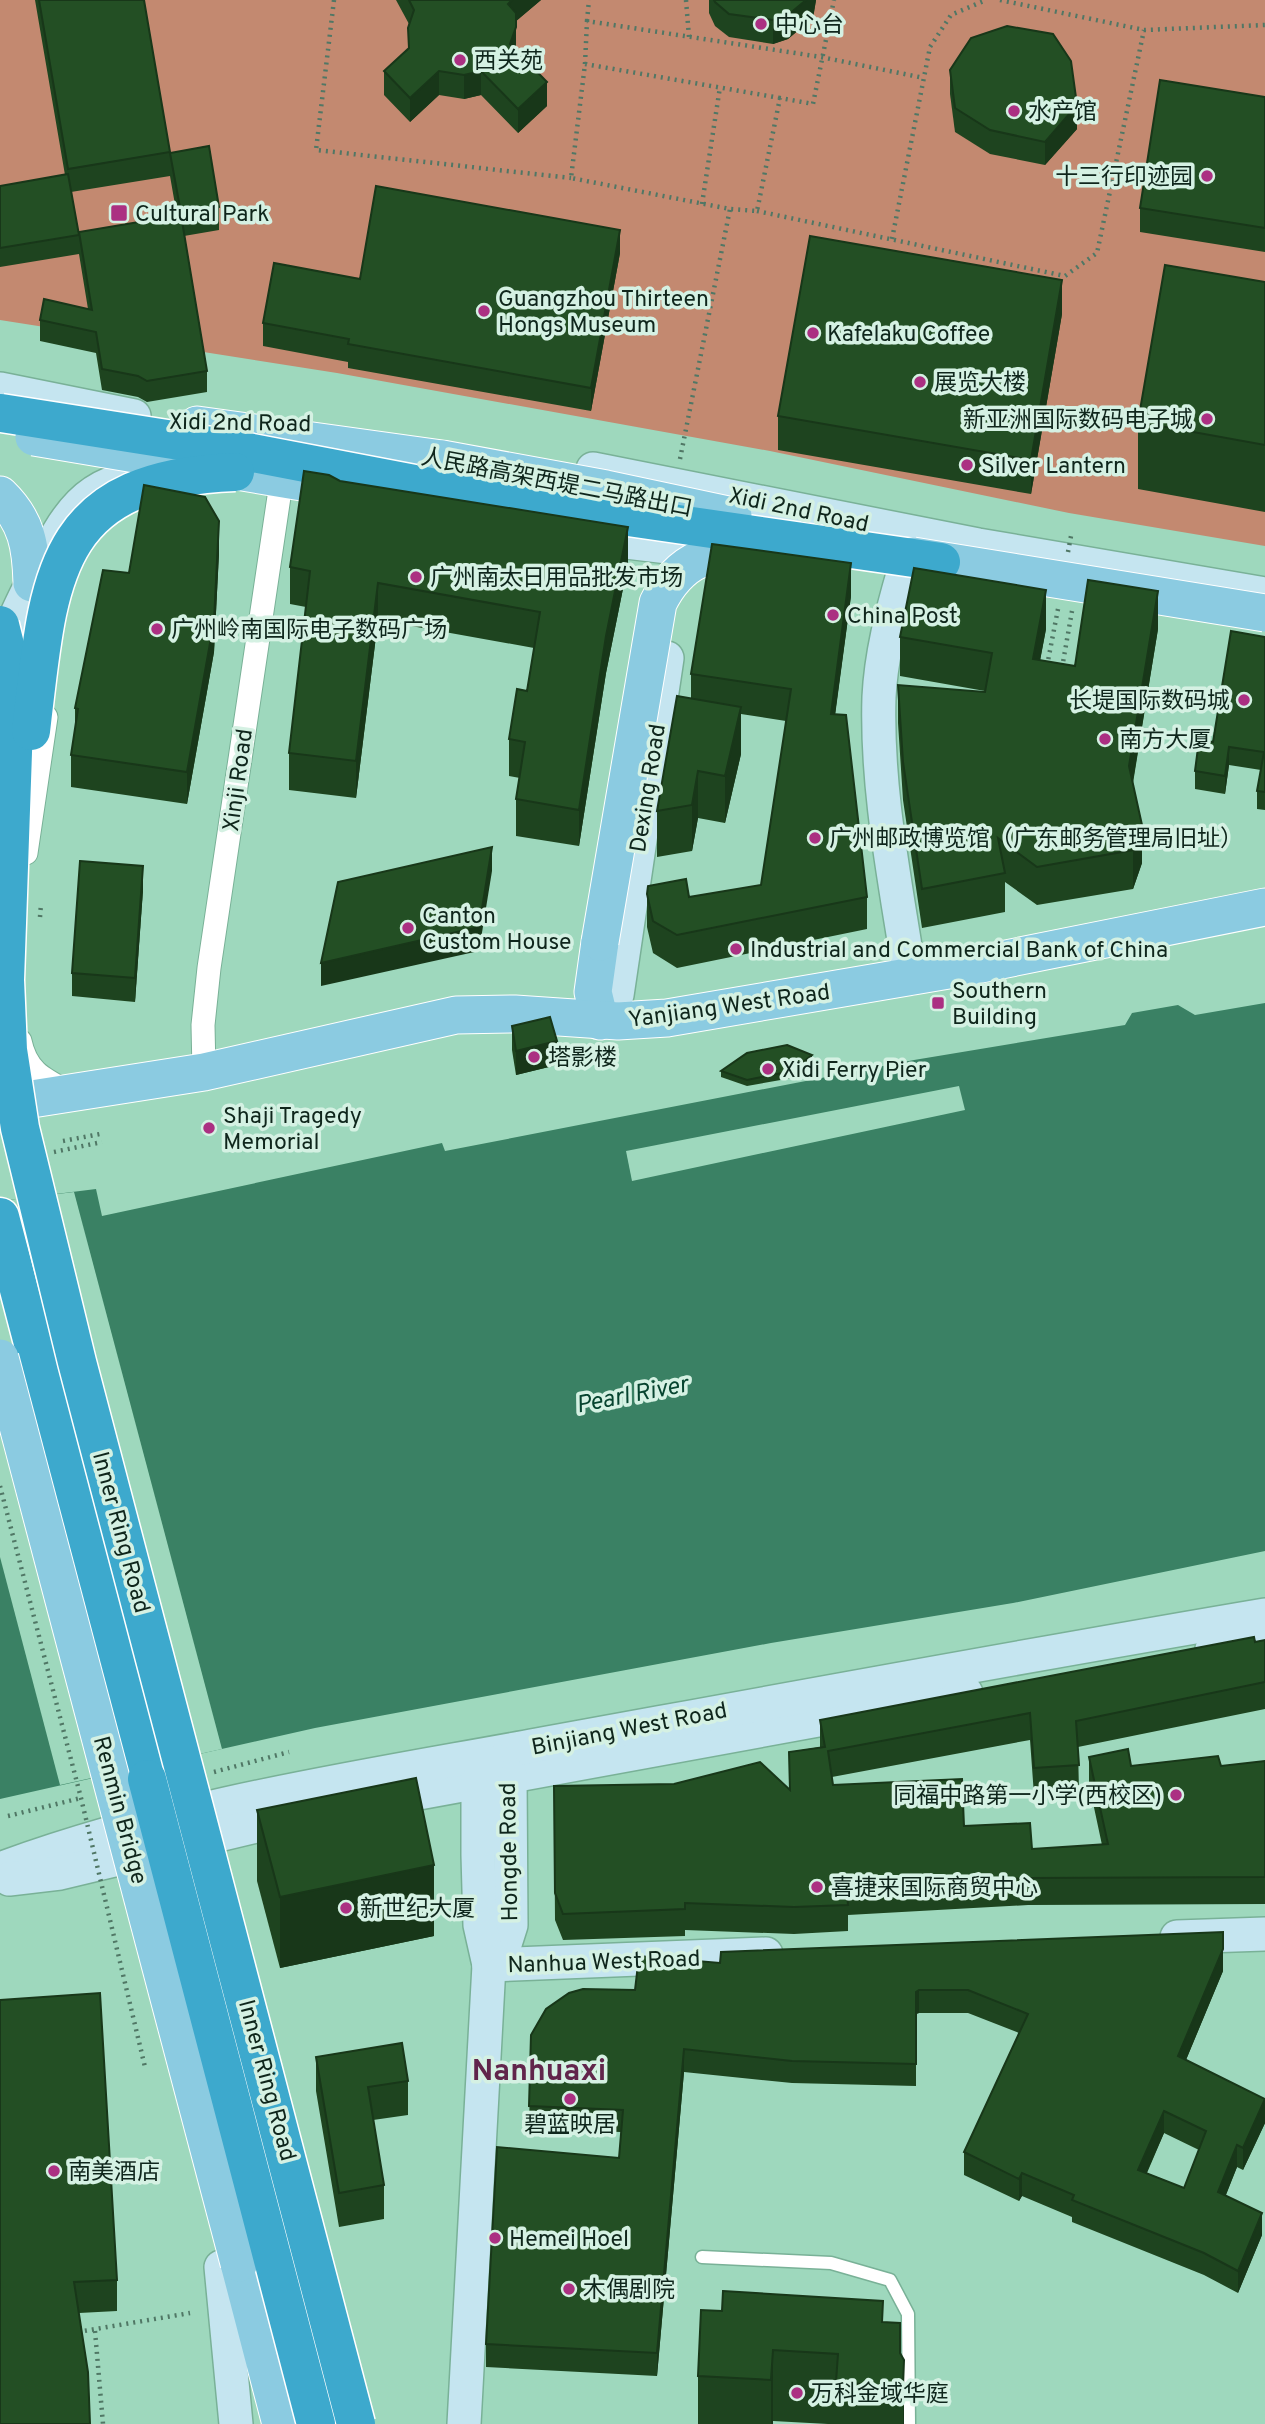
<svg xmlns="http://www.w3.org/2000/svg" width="1265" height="2424" font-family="Overpass,'Noto Sans SC',sans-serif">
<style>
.green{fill:#c38970}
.water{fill:#3a8164}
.pier{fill:#9ed8bd}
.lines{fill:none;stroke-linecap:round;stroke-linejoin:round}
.lane-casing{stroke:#79b197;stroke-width:15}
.street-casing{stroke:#79b197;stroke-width:25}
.secondary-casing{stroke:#79b197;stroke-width:36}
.primary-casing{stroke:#fff;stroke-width:39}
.highway-casing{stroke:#fff;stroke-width:41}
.path{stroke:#507765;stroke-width:4.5;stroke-dasharray:2 5;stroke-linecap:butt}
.lane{stroke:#fff;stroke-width:12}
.street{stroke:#fff;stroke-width:23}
.secondary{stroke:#c5e5f0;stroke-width:33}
.primary{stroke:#8bcbe1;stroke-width:37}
.highway{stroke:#3da9cd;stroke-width:38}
.primary-bridge-casing{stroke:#fff;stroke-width:39;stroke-linecap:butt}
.highway-bridge-casing{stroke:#fff;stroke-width:41;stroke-linecap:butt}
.path-bridge{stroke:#507765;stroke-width:4.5;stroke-dasharray:2 5;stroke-linecap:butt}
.primary-bridge{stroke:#8bcbe1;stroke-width:37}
.highway-bridge{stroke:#3da9cd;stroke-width:38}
.wall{fill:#1e441f;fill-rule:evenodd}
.shaded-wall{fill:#183719}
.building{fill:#234f24;stroke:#183719;stroke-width:2;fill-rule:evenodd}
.poi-dot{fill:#ab3082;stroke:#d5f1e3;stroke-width:2.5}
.labels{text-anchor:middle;stroke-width:7;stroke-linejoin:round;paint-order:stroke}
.poi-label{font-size:23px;fill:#0f261c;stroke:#d5f1e3;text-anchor:start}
.street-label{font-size:23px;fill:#0f261c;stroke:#d5f1e3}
.water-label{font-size:24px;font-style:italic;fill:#06442f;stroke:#d5f1e3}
.district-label{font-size:30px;font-weight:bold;fill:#61254b;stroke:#d5f1e3}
</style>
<rect width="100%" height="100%" fill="#9ed8bd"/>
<path class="green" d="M0 0H1265V546L1069 513 770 451 337 373 0 320Z"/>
<path class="water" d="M1265 1003V1551L1013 1603 771 1643 315 1728 0 1799V1201L96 1189 102 1216 442 1143 445 1151 914 1060 1125 1025 1132 1013 1178 1005 1195 1015Z"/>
<g class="pier">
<path d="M959 1086 965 1110 632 1181 626 1151Z"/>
<path d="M74 1192 222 1749 60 1785 0 1557V1201Z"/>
</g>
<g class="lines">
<defs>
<path id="lane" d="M702 2257 831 2263 890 2280 908 2314 909 2424"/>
<g id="street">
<path d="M26 853 46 717"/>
<path d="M20 1041C26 1070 41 1078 66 1091"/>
<path d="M204 1072 203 1025 209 968 280 490"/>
</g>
<g id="secondary">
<path d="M0 389 134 416"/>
<path d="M593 469 978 545 1265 594"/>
<path d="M585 537 726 554"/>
<path d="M904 571C892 612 881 655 879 697 876 790 896 885 910 978"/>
<path d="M4 656C12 621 18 611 33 581 62 525 79 479 151 475"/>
<path d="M600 1021 617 995 667 658"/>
<path d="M1212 1649 1265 1640"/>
<path d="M375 1801 966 1693"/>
<path d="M0 1869C172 1805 357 1778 537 1745 779 1701 1022 1656 1265 1615"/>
<path d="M9 1879 60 1873 302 1815"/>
<path d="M1177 1937 1265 1934"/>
<path d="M489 1965 766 1954"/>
<path d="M489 1965 505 1944 511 1925 510 1776 497 1761"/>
<path d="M221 2267 236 2424"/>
<path d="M464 2424 489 1965 480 1925 478 1855V1781L487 1762"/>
</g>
<g id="primary">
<path d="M197 425 442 459"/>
<path d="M0 495C27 521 31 547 32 583"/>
<path d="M600 1021 593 992 600 942"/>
<path d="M0 1104 204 1072 456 1015 515 1014 618 1021 667 1018 966 967 1265 907"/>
<path d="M239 2263 281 2424"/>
</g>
<path id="highway" d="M0 1217 147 1779"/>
</defs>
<use href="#lane" class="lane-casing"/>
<use href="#street" class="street-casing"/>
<use href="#secondary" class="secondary-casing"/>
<use href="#primary" class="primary-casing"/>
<use href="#highway" class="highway-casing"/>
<g class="path">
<path d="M334 0 316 150 571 178"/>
<path d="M686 0 689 37"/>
<path d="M1000 0 1144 30 1265 25"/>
<path d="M587 21 589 0"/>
<path d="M585 64 587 21 821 57 924 78"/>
<path d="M780 98 585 64 571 178 730 209 757 211 780 98 813 104 834 0"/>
<path d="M702 204 720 87"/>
<path d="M757 211 1065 276 1097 253 1144 30"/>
<path d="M892 239 930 47 951 15 986 0"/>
<path d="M680 459 730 209"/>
<path d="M1062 668 1072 611"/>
<path d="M63 1141 100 1134"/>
<path d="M54 1152 102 1142"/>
<path d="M214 1772 289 1752"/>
<path d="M8 1816 81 1798"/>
<path d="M95 2331 103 2424"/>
<path d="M78 2332 190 2313"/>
</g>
<use href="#lane" class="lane"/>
<use href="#street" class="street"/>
<use href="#secondary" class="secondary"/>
<use href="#primary" class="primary"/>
<use href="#highway" class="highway"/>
<defs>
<g id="primary-bridge">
<path d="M34 437 350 490"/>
<path d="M442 459 606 489 733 516"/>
<path d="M913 556 1265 613"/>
<path d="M600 942 658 603C681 556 711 552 759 548"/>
<path d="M0 1358 239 2263"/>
</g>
<g id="highway-bridge">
<path d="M1 413 237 450 456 492 941 562"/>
<path d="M0 625 8 657 14 724 5 980 8 1050 20 1128 77 1362 356 2424"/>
<path d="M31 731C49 578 50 479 235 472"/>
<path d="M147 1779 316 2424"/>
</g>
</defs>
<use href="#primary-bridge" class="primary-bridge-casing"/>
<use href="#highway-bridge" class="highway-bridge-casing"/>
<g class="path-bridge">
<path d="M1068 552 1071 536"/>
<path d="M1047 666 1058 609"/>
<path d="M40 917 41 904"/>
<path d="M0 1486 81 1798 145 2067"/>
</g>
<use href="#primary-bridge" class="primary-bridge"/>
<use href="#highway-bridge" class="highway-bridge"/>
</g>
<g class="wall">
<path d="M35 0H144L170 153 219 207V230L184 236 207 371V392L147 402 138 397 102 390 96 353 40 341V320L88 309 79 254 0 267V186L65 175ZM170 176 177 216 79 235 71 192Z"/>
<path d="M396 0H541L516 21V50L547 106 518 133 481 95 464 99 439 95 410 122 384 95V71L408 49V28L409 24Z"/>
<path d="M709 0H816L813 18 788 39 773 44 729 37 715 26 709 13Z"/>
<path d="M950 70 1077 129 1045 165 990 154 955 132 950 94Z"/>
<path d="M1265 97V252L1140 232V208Z"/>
<path d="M620 253 591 411 348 368V362L263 346V323Z"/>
<path d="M1265 282V512L1138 489V422Z"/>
<path d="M1062 314 1031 494 778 450V416Z"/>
<path d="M340 481 628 564 606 673 579 846 516 836V799L520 778 509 776V739L527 691 534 648 378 620 356 798 289 790V753L306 607 290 604V567Z"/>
<path d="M219 553 214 652 187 804 71 787V755L75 731V708L129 573Z"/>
<path d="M851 596 835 714 867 897V929L677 968 653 953 647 927V894L689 897 761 885 786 721 741 714V754L725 823 698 818 692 851 657 857V811L691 698V674Z"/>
<path d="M1046 629 1040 660 1075 666 1158 629 1133 783 1142 863 1133 889 1037 905 1005 882V912L922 928 903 800 898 723V685L985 692V691L900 676V637Z"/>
<path d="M1265 637V810L1257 809V791L1261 770 1229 765 1225 794 1195 789V771L1213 742Z"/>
<path d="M143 890 135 1002 72 996V973Z"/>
<path d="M512 1026 557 1065 516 1075 512 1050Z"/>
<path d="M812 1061 792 1078 747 1086 721 1077V1071Z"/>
<path d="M1265 1640V1709L1078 1747 1079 1792 1034 1795 1030 1740 832 1777 833 1785 964 1826 1032 1849 1102 1845 1089 1784V1757L1131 1766H1221L1265 1761V1904L1028 1905 848 1915V1931L794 1934 685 1930V1936L563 1940 555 1920 554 1786 789 1789V1752L820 1747V1720Z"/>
<path d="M257 1810 434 1936 280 1968 257 1881Z"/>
<path d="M720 1963 1223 1971 1186 2060 1265 2099V2123L1243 2170 1237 2167 1226 2195 1262 2235 1238 2293 1204 2275 1072 2222V2217L1022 2196 1019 2201 964 2175V2152L1019 2033 968 2013H919L916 2014V2086L792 2083 684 2072 657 2376 486 2367V2344L619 2158 621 2132 529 2129 531 2035 635 1990ZM1164 2133 1199 2150 1184 2188 1147 2173Z"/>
<path d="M0 2000 117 2280V2311L79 2313Z"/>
<path d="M316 2057 408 2081V2115L373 2120 384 2185V2219L339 2227 316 2091Z"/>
<path d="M701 2310 883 2322 904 2360V2424H828L773 2421V2424H698V2376Z"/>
</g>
<g class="shaded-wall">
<path d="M512 0H541L508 28V4Z"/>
<path d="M806 0H816L813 18 788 39 773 44V20Z"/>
<path d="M516 27V51L510 44Z"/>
<path d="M439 71V95L410 122V98Z"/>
<path d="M481 71V95L464 99V75Z"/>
<path d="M547 82V106L518 133V109Z"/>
<path d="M1077 105V129L1045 165V142Z"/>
<path d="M620 230V253L591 411V388Z"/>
<path d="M1062 280V314L1031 494V460Z"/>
<path d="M219 521V553L214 652 187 804V772Z"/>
<path d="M628 527V564L606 673 579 846V810L606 636Z"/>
<path d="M851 563V596L831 746V714Z"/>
<path d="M378 583V620L356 798V761Z"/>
<path d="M1046 590V629L1033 698V659Z"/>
<path d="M1158 591V629L1129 805V766Z"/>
<path d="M741 707V754L725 823V776Z"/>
<path d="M1229 747V765L1225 794V776Z"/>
<path d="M698 771V818L692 851V805Z"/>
<path d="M1142 825V863L1133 889V850Z"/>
<path d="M492 847V871L479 951 321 986V963Z"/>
<path d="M143 866V890L135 1002V978Z"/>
<path d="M557 1041V1065L516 1075V1051Z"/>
<path d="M812 1055V1061L792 1078V1071Z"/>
<path d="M434 1865V1936L280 1968V1897Z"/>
<path d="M1223 1949V1971L1178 2079V2056Z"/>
<path d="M919 1990V2013L916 2014V2086V1992Z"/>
<path d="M684 2049V2072L657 2376V2353Z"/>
<path d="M1265 2100V2123L1243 2170V2148Z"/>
<path d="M1164 2111V2133L1138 2192V2170Z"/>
<path d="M1237 2145V2167L1218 2214V2192Z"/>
<path d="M1022 2173V2196L1019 2201V2179Z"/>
<path d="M1262 2213V2235L1238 2293V2271Z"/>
<path d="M773 2350V2424H771V2380Z"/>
<path d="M904 2360V2424H903V2387Z"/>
</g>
<g class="building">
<path d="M39 0H144L170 152 68 169Z"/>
<path d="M409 0H512L508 4 516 13V27L510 44 547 82 518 109 481 71 464 75 439 71 410 98 384 71 409 48 408 28 414 10Z"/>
<path d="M714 0H806L788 15 773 20 729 14 715 2Z"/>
<path d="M1007 26 1053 34 1071 61 1077 105 1045 142 990 130 955 108 950 70 971 38Z"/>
<path d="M1160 80 1265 97V228L1140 208Z"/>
<path d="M209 146 219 207 181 213 170 153Z"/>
<path d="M68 174 79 235 0 248V186Z"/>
<path d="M376 186 620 230 591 388 348 344 349 339 263 323 274 263 360 279Z"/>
<path d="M181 215 207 371 147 381 138 376 102 369 96 332 40 320 44 299 92 310 79 232Z"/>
<path d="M810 236 1062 280 1031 460 778 416Z"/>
<path d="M1165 265 1265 282V445L1138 422Z"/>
<path d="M304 471 329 475 340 481 628 527 606 636 579 810 516 799 525 742 509 739 517 689 527 691 540 612 378 583 356 761 289 753 310 571 290 567Z"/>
<path d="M144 485 205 497 219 521 214 621 187 772 71 755 78 709 75 708 103 570 129 573Z"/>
<path d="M712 544 851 563 831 714 846 715 867 897 677 935 653 921 647 894 648 886 686 879 689 897 761 885 791 689 691 674Z"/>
<path d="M914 568 1046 590 1033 659 1075 666 1088 580 1158 591 1129 766 1142 825 1133 850 1037 867 998 838 1005 873 922 889 903 762 898 685 985 692 992 653 900 637Z"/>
<path d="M1231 631 1265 637V792L1257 791 1264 752 1229 747 1225 776 1195 771 1199 740 1213 742Z"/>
<path d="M677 696 741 707 725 776 698 771 692 805 657 811Z"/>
<path d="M492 847 479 927 321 963 338 882Z"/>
<path d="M80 861 143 866 135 978 72 973Z"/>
<path d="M550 1017 557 1041 516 1051 512 1026Z"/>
<path d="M787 1045 812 1055 792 1071 747 1080 721 1071 747 1053Z"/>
<path d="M1254 1637 1255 1642 1265 1640V1682L1076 1721 1079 1765 1034 1768 1030 1713 828 1751 833 1785 962 1779 964 1826 1030 1823 1032 1849 1108 1844 1089 1757 1128 1749 1131 1766 1218 1756 1221 1766 1265 1761V1877L1028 1878 846 1888 848 1905 794 1907 685 1903V1909L563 1914 555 1893 554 1786 674 1784 760 1762 790 1790 789 1752 825 1747 820 1720Z"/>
<path d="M416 1778 434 1865 280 1897 257 1810Z"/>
<path d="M1223 1932V1949L1178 2056 1265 2099 1243 2148 1237 2145 1218 2192 1262 2213 1238 2271 1204 2253 1072 2200 1074 2195 1022 2173 1019 2179 964 2152 1028 2014 968 1990H919L916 1992V2064L792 2061 684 2049 657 2353 486 2344 497 2147 619 2158 623 2110 529 2106 531 2035 546 2009 569 1993 583 1989 635 1990 639 1956 720 1963 721 1952ZM1164 2111 1206 2131 1184 2188 1138 2170Z"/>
<path d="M100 1993 117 2280 74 2282 88 2372 90 2424H0V2000Z"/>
<path d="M402 2043 408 2081 368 2087 384 2185 339 2193 316 2057Z"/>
<path d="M723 2291 883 2301 882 2322 900 2323V2353L904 2360 903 2387 836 2382 838 2354 773 2350 771 2380 698 2376 701 2310 722 2311Z"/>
</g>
<g class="poi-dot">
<circle cx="761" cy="24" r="7"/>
<circle cx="460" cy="60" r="7"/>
<circle cx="1014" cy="111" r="7"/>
<circle cx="1207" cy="176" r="7"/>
<rect x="110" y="204" width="18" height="18" rx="3.5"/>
<circle cx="484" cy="311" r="7"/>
<circle cx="813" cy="333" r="7"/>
<circle cx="920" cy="382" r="7"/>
<circle cx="1207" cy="419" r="7"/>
<circle cx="967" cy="465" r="7"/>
<circle cx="416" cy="577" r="7"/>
<circle cx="833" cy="615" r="7"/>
<circle cx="157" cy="629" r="7"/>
<circle cx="1244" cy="700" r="7"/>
<circle cx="1105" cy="739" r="7"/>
<circle cx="815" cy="838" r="7"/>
<circle cx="408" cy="928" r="7"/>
<circle cx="736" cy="949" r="7"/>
<rect x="931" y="996" width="14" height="14" rx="3.5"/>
<circle cx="534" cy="1057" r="7"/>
<circle cx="768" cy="1069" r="7"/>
<circle cx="209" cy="1128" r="7"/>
<circle cx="1176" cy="1795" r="7"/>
<circle cx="817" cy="1887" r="7"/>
<circle cx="346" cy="1908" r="7"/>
<circle cx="570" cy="2099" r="7"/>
<circle cx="54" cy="2171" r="7"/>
<circle cx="495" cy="2238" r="7"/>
<circle cx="569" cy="2289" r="7"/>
<circle cx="797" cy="2393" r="7"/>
</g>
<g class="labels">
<g class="poi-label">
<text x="775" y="32">中心台</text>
<text x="474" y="68">西关苑</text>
<text x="1028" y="119">水产馆</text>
<text x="1193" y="184" text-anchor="end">十三行印迹园</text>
<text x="135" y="221">Cultural Park</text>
<text x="498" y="306">Guangzhou Thirteen<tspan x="498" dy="26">Hongs Museum</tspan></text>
<text x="827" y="341">Kafelaku Coffee</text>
<text x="934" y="390">展览大楼</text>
<text x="1193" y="427" text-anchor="end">新亚洲国际数码电子城</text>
<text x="981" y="473">Silver Lantern</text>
<text x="430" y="585">广州南太日用品批发市场</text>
<text x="847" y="623">China Post</text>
<text x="171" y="637">广州岭南国际电子数码广场</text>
<text x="1230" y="708" text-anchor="end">长堤国际数码城</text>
<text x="1119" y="747">南方大厦</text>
<text x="829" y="846">广州邮政博览馆（广东邮务管理局旧址）</text>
<text x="422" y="923">Canton<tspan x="422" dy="26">Custom House</tspan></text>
<text x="750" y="957">Industrial and Commercial Bank of China</text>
<text x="952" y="998">Southern<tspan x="952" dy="26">Building</tspan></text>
<text x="548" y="1065">塔影楼</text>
<text x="782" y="1077">Xidi Ferry Pier</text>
<text x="223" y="1123">Shaji Tragedy<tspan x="223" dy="26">Memorial</tspan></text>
<text x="1162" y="1803" text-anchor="end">同福中路第一小学(西校区)</text>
<text x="831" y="1895">喜捷来国际商贸中心</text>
<text x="360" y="1916">新世纪大厦</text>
<text x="570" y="2132" text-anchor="middle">碧蓝映居</text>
<text x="68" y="2179">南美酒店</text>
<text x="509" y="2246">Hemei Hoel</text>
<text x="583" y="2297">木偶剧院</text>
<text x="811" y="2401">万科金域华庭</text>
</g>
<g class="street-label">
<text transform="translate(240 422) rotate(1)" y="8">Xidi 2nd Road</text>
<text transform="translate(557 482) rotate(11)" y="8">人民路高架西堤二马路出口</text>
<text transform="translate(799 509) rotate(12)" y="8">Xidi 2nd Road</text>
<text transform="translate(237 780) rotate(-82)" y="8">Xinji Road</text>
<text transform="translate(647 788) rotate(-81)" y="8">Dexing Road</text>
<text transform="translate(729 1005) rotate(-8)" y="8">Yanjiang West Road</text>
<text transform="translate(122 1532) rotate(75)" y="8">Inner Ring Road</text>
<text transform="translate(629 1728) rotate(-11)" y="8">Binjiang West Road</text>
<text transform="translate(121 1810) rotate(75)" y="8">Renmin Bridge</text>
<text transform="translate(508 1852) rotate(-91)" y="8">Hongde Road</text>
<text transform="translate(604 1961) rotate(-2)" y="8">Nanhua West Road</text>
<text transform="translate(268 2080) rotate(75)" y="8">Inner Ring Road</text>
</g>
<g class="water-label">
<text transform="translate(632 1394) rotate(-11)" y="8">Pearl River</text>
</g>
<g class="district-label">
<text x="539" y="2080">Nanhuaxi</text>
</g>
</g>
</svg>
